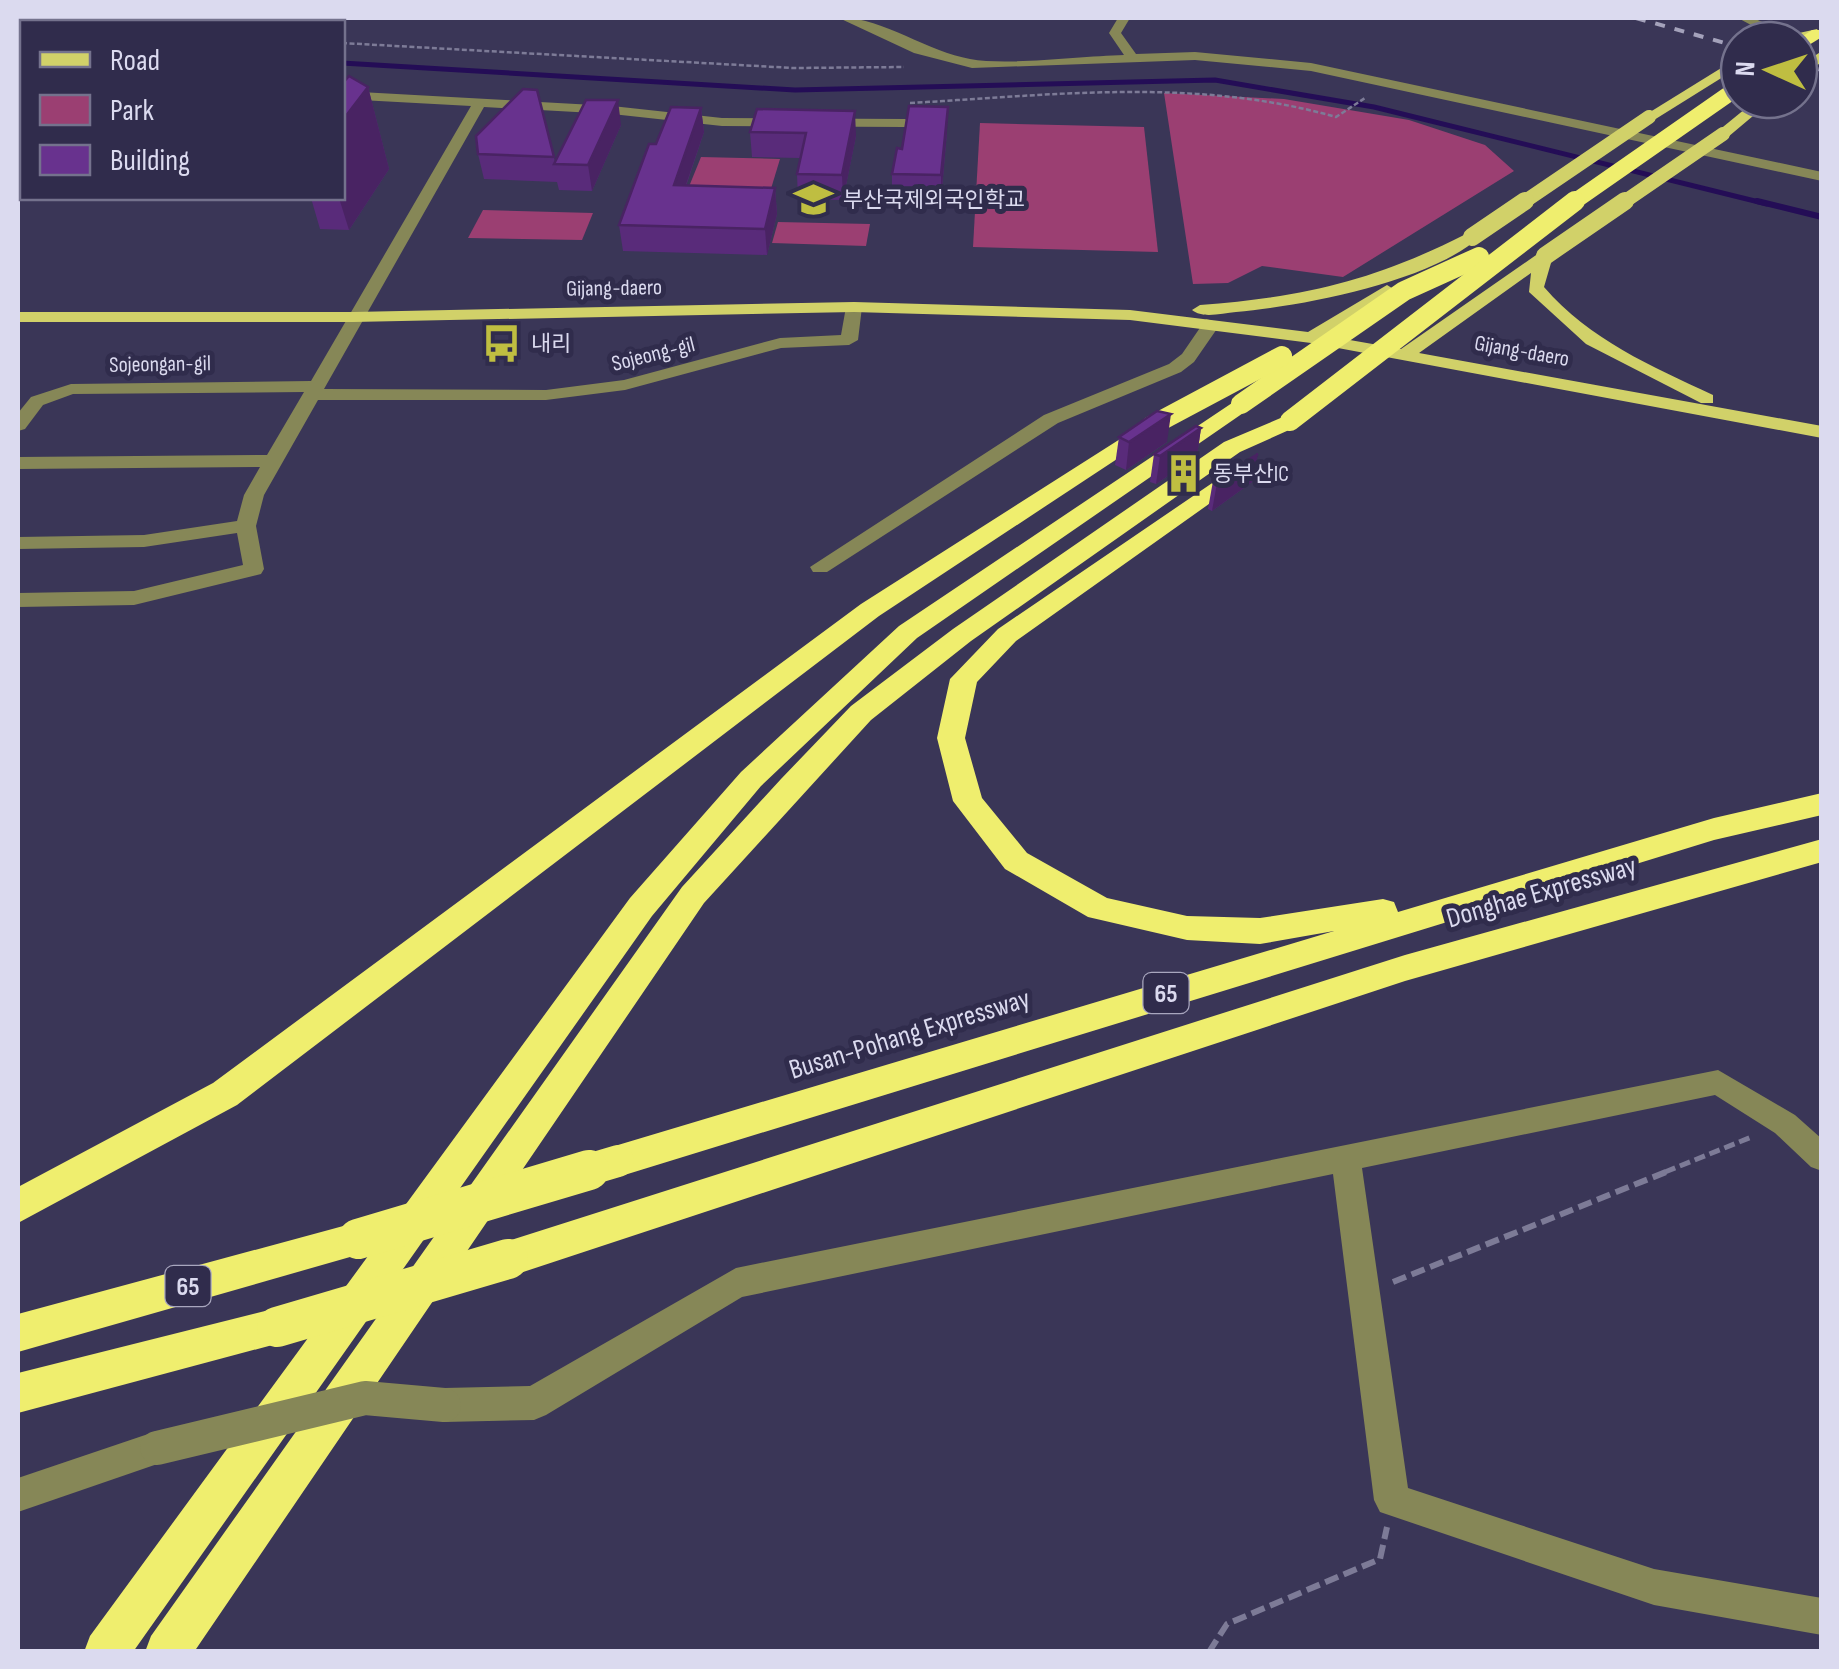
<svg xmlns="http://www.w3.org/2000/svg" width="1839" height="1669" font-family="'Sofia Sans Condensed','Noto Sans KR',sans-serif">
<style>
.green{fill:#9b3f72}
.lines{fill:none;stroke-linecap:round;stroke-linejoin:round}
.stream-far1{stroke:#240d56;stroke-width:5}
.stream{stroke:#240d56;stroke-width:6}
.path-far2{stroke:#7d7b97;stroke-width:2.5;stroke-dasharray:5 2.5;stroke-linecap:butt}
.path-far1{stroke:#7d7b97;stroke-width:5;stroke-dasharray:11 5;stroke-linecap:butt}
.path{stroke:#7d7b97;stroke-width:6;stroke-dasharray:14 6;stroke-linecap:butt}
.minor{fill:#868757;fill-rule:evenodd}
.major{fill:#d1d169;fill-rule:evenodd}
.highway{fill:#efee6e;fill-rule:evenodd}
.rail{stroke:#a4a2bb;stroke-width:4;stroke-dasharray:10 10;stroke-linecap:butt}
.minor-bridge{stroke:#868757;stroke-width:34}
.major-bridge-far1{stroke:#d1d169;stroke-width:14}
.major-bridge{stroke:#d1d169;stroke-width:18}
.highway-bridge-far3{stroke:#efee6e;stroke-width:16}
.highway-bridge-far2{stroke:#efee6e;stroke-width:20}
.highway-bridge-far1{stroke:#efee6e;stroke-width:32}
.highway-bridge{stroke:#efee6e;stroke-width:40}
.wall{fill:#592b7a}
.shaded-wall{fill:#492363}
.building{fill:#68328e;stroke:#492363;stroke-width:2.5}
.labels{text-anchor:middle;stroke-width:10;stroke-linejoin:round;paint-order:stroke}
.far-poi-label{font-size:22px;fill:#dbdaef;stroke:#302c4c;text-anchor:start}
.far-street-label{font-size:22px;fill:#dbdaef;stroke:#302c4c}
.shield{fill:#302c4c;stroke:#a8a6be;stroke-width:2.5}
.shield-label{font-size:25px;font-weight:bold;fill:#dbdaef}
.street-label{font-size:28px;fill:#dbdaef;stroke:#302c4c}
</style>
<rect width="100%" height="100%" fill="#3a3657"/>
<g class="green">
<path d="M1164 93 1284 99 1409 120 1485 145 1514 171 1343 277 1262 266 1228 283 1193 284Z"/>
<path d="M980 123 1144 127 1158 252 973 247Z"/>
<path d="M701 157 780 159 770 192 688 189Z"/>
<path d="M483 210 593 213 582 240 468 238Z"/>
<path d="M778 222 870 224 866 246 772 243Z"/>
</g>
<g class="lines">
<g class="stream-far1">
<path d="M18 44H22"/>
<path d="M342 63 795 90 1215 80 1374 107 1767 204"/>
</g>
<path class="stream" d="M1757 201 1822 217"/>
<g class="path-far2">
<path d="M18 24H22"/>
<path d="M342 43 793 68 904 67"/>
<path d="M910 103C1053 95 1196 77 1336 117L1365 98"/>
</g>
<path class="path-far1" d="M1665 1172 1754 1136"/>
<g class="path">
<path d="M1393 1282 1671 1170"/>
<path d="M1209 1652 1227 1624 1380 1559 1387 1527"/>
</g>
<g class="minor">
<path d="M839 18C877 15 928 52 970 59 1008 66 1081 56 1124 55L1109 33 1118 18H1130L1121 33 1136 54 1195 52 1311 63 1822 172V181L1311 71 1195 60 972 68 914 53Z"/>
<path d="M1738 18H1753L1774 27 1779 40H1767L1764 32Z"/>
<rect x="18" y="66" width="4" height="8"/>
<path d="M342 91 612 106 722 118 905 119 912 123 905 127 722 126 612 114 484 107 324 389 546 390 624 380 780 338 841 335 846 307 854 302 862 307 858 340 849 345 781 348 625 390 546 400H318L264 495 256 526 264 569 261 574 134 605 18 607V593L134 591 243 565 237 533 144 547 18 549V537L144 535 237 521 244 495 260 467 18 469V457L267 455 304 392 73 394 43 405 25 429 18 431V413L31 397 71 384 311 381 471 106 342 99Z"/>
<path d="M1206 319 1221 323 1194 362 1181 372 1058 423 827 572H813L810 567 1044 415 1169 364 1182 354Z"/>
<path d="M1718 1070 1795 1115 1822 1139V1171L1811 1167 1775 1133 1715 1095 1362 1168 1408 1488 1654 1569 1822 1598V1635L1654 1605 1380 1512 1374 1500 1333 1174 742 1297 546 1415 534 1420 444 1422 432 1417 427 1405 432 1393 444 1388 530 1386 736 1268Z"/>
<path d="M157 1431 169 1436 174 1448 169 1460 18 1512V1478Z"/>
</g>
<g class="major">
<path d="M1817 29 1822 36 1768 40Z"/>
<path d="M1822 51V62L1799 77V66Z"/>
<path d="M1739 57V67L1654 120 1642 117Z"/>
<path d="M1756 100H1772L1728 137H1718V131Z"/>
<path d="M1466 234 1480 237C1429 282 1303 306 1236 312 1222 313 1203 319 1192 310L1200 305C1304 297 1373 281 1466 234Z"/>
<path d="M1539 253 1553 256 1544 287C1590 340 1651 366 1713 395V403H1701L1586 344 1529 292 1531 273 1419 353 1822 426V438L1311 343 1130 320 854 312 353 322H18V312H353L854 302 1130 310 1308 332 1387 285 1395 290 1393 294 1327 336 1401 349Z"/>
</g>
<g class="highway">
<path d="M1812 30H1822V37L1799 51 1797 40Z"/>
<path d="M1241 397 1252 404 1249 409 917 638 761 786 652 916 133 1652H84L90 1636 630 898 741 772 899 626Z"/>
<path d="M1290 414 1298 416V426L1240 452 971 641 871 720 704 903 194 1652H145L151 1636 682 887 781 779 851 706 953 629 1224 442Z"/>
<path d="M1150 420 1158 422V432L879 616 237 1105 18 1223V1187L213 1083 861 604Z"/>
<path d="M1246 460 1254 462V472L1016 641 977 682 965 738 982 798 1027 853 1107 898 1187 916 1260 918 1383 899 1394 902 1398 912 1714 818 1822 793V815L1714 840 618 1177 605 1172 600 1161 605 1150 618 1145 1334 931 1260 944 1187 940 1088 917 1005 869 953 801 937 738 950 679 998 629Z"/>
<path d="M1822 839V862L1405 981 508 1277 495 1272 489 1259 495 1246 508 1241 1405 955Z"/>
<path d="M358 1222 371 1227 377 1239 371 1251 18 1352V1314Z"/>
<path d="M277 1308 291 1314 297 1327 291 1340 18 1413V1373Z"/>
</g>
<g class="rail">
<path d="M1636 18 1739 47"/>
<path d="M1799 64 1822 70"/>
</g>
<path class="minor-bridge" d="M157 1448 365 1398 444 1405"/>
<g class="major-bridge-far1">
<path d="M1521 204 1649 117"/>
<path d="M1621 204 1723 134"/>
</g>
<g class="major-bridge">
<path d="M1472 237 1525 201"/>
<path d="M1545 256 1625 201"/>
</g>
<path class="highway-bridge-far3" d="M1571 204 1736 89"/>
<g class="highway-bridge-far2">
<path d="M1241 404 1404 291 1479 257"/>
<path d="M1290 421 1575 201"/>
<path d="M1151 426 1282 356"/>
</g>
<path class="highway-bridge-far1" d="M581 1172 618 1161"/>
<g class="highway-bridge">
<path d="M358 1239 589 1170"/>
<path d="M277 1327 508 1259"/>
</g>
</g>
<g class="wall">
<path d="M368 87 389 169 349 230 320 229 311 198H342Z"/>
<path d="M537 90 555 162 621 125 592 191 559 190 557 182 484 179 478 154Z"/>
<path d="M701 108 704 132 686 186 775 188 777 214 767 255 623 251 619 225 656 144Z"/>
<path d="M757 109 856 136 843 200 798 199 797 174 800 158 752 157 750 132Z"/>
<path d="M947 132 941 200 892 199V174L902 149Z"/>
<path d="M1201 428 1197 456 1156 484 1150 482 1154 454Z"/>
<path d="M1119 437 1167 442 1126 470 1115 465Z"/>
<path d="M1213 481 1252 482 1212 511 1208 509Z"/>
</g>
<g class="shaded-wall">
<path d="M368 87 389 169 349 230 339 198H342V121Z"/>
<path d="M618 100 621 125 592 191 588 165Z"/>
<path d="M948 107 947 132 941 200V175Z"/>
<path d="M701 108 704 132 677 211 674 185Z"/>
<path d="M855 111 856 136 843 200 842 175Z"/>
<path d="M775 188 777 214 767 255 765 229Z"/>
<path d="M1171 414 1167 442 1126 470 1129 442Z"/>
<path d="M1201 428 1197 456 1156 484 1160 456Z"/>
<path d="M1258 454 1252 482 1212 511 1217 483Z"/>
</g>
<g class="building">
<path d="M349 76 368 87 342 121V84Z"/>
<path d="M523 89 537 90 554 157 478 154 476 136Z"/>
<path d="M586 100H618L588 165 554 164Z"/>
<path d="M909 106 948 107 941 175 892 174 897 148 902 149Z"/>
<path d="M671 107 701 108 674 185 775 188 765 229 619 225 649 144H656Z"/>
<path d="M757 109 855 111 842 175 797 174 806 133 750 132Z"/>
<path d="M1157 411 1171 414 1129 442 1119 437Z"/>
<path d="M1196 426 1201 428 1160 456 1154 454Z"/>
<path d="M1258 454 1217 483 1213 481Z"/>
</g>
<defs>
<symbol id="school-bare" viewBox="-9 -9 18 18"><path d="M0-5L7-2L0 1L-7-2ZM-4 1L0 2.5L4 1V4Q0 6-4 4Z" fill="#bfbe41" stroke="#302c4c" stroke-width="2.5" paint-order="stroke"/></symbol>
<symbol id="bus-bare" viewBox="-9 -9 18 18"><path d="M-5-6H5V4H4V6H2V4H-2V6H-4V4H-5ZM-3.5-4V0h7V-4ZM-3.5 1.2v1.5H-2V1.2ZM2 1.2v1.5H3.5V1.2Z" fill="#bfbe41" stroke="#302c4c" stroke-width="2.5" paint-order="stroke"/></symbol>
<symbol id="building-bare" viewBox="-9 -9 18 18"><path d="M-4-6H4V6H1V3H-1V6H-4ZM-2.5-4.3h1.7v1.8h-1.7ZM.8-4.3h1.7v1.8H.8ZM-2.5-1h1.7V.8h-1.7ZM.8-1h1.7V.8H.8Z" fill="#bfbe41" stroke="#302c4c" stroke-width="2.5" paint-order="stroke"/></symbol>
</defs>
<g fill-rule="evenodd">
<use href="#school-bare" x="786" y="172" width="55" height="55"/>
<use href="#bus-bare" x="474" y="316" width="55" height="55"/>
<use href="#building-bare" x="1156" y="446" width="55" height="55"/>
</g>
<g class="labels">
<g class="far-poi-label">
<text x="843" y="207">부산국제외국인학교</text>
<text x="531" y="351">내리</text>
<text x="1213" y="481">동부산IC</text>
</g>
<g class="far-street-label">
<text transform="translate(614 287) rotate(-1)" y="8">Gijang-daero</text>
<text transform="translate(1522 350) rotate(10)" y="8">Gijang-daero</text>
<text transform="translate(653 353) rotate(-14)" y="8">Sojeong-gil</text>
<text transform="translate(160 363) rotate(-1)" y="8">Sojeongan-gil</text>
</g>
<g class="shield">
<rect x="1143.5" y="973" width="45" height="40" rx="8"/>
<rect x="165.5" y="1266" width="45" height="40" rx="8"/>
</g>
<g class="shield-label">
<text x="1166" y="1002">65</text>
<text x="188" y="1295">65</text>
</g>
<g class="street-label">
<text transform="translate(1541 891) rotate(-16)" y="10">Donghae Expressway</text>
<text transform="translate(909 1033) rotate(-17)" y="10">Busan-Pohang Expressway</text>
</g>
</g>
<rect width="1839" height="1669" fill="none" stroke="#dbdaef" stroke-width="40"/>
<rect x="20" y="20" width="325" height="180" fill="#302c4c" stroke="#74728d" stroke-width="2.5"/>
<rect x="40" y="52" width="50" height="15" fill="#d1d169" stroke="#74728d" stroke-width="2.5"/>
<text x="110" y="70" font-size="30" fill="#dbdaef">Road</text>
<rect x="40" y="95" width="50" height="30" fill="#9b3f72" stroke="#74728d" stroke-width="2.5"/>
<text x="110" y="120" font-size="30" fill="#dbdaef">Park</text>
<rect x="40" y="145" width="50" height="30" fill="#68328e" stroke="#74728d" stroke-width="2.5"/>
<text x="110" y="170" font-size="30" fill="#dbdaef">Building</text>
<g transform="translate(1769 70) rotate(273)"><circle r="48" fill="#302c4c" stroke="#74728d" stroke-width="2.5"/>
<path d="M0-8L18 38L0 25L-18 38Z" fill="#bfbe41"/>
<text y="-15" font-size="28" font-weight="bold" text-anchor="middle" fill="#dbdaef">N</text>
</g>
</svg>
